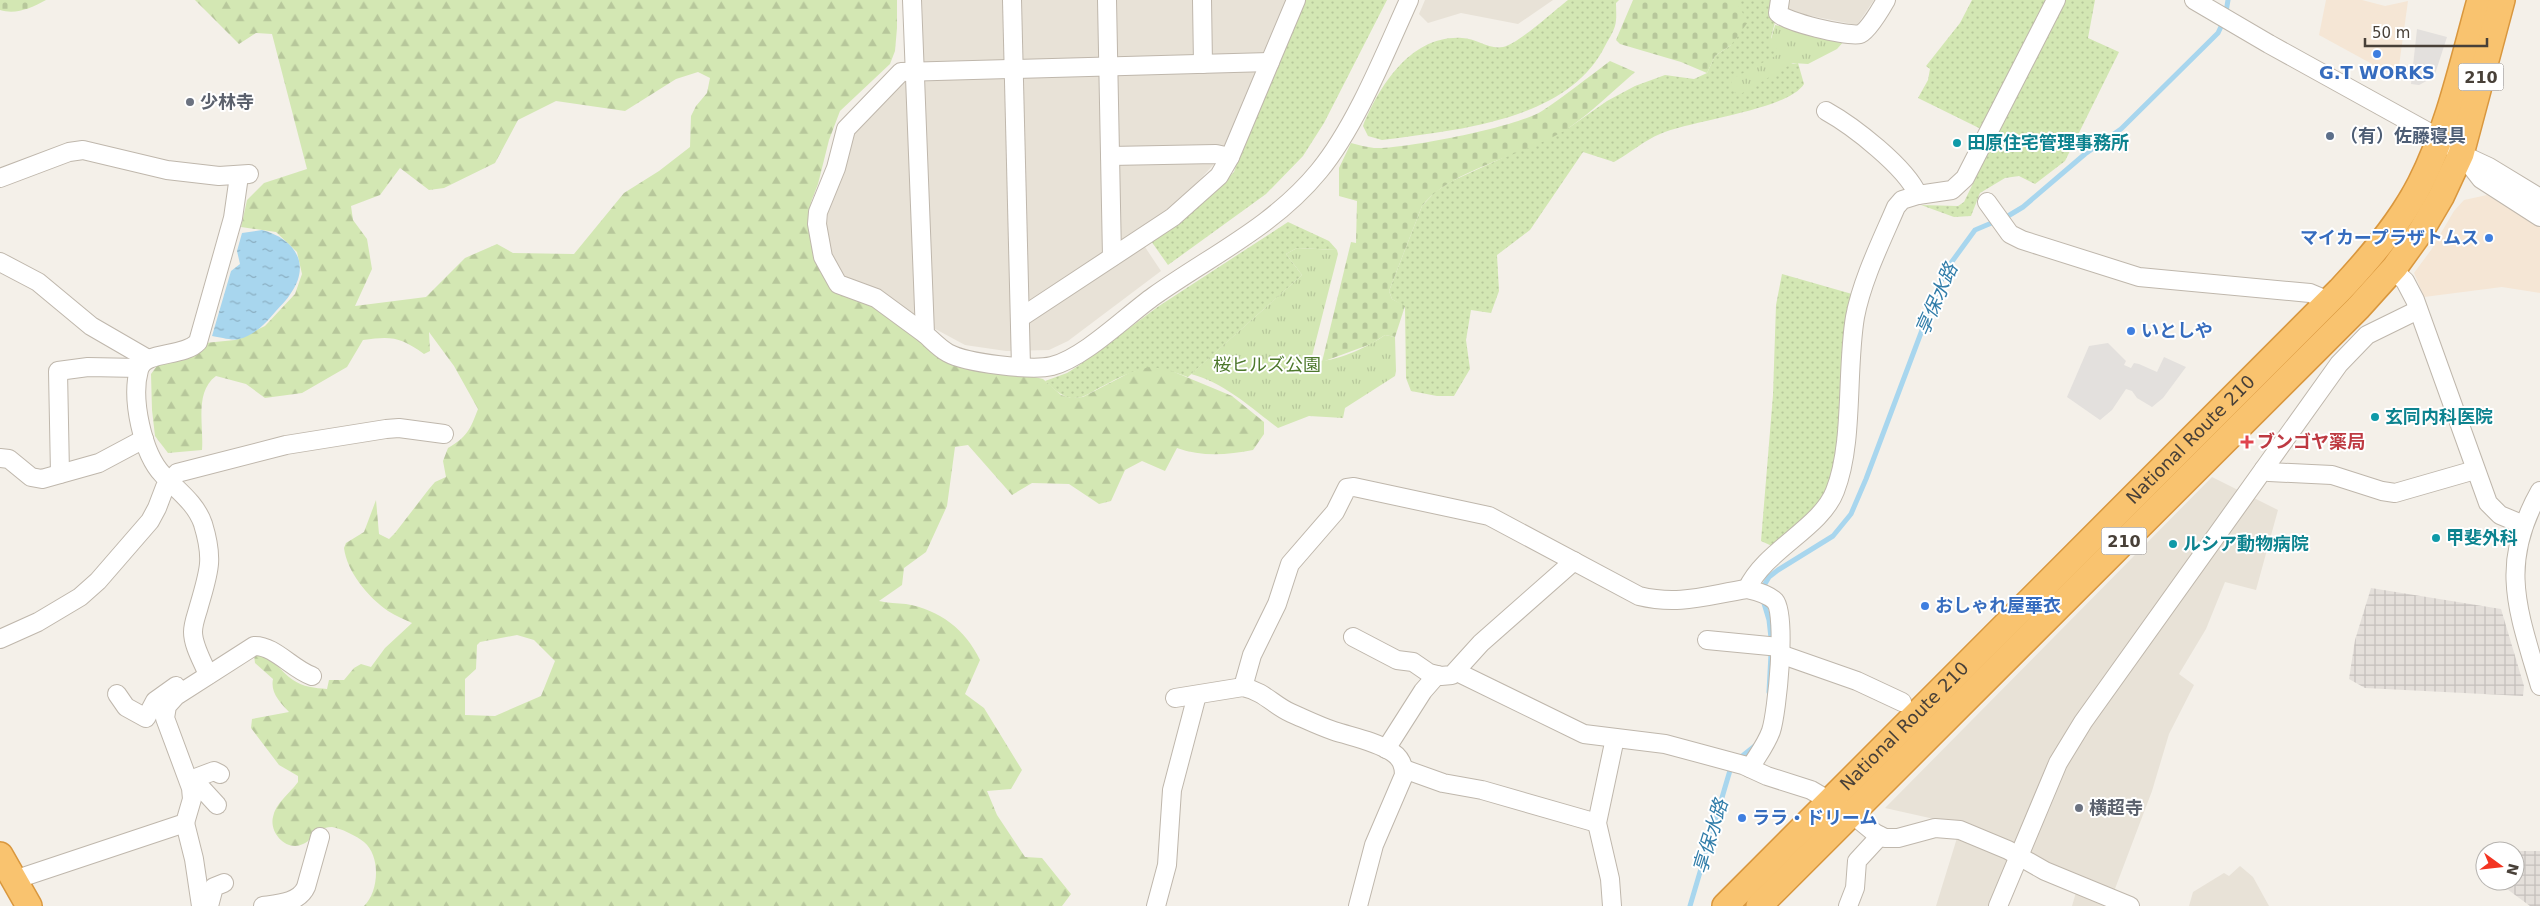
<svg xmlns="http://www.w3.org/2000/svg" width="2540" height="906" font-family="'DejaVu Sans','Noto Sans JP',sans-serif">
<style>
.residential{fill:#e8e2d7}
.commercial{fill:#f5e6d5}
.industrial{fill:url(#industrial-grid)}
.grass{fill:url(#grass-dots)}
.forest{fill:url(#forest-firs);fill-rule:evenodd}
.cemetery{fill:url(#cemetery-stones)}
.park{fill:url(#park-tufts)}
.parking{fill:#e3e0dd}
.water{fill:url(#water-ripples)}
.lines{fill:none;stroke-linecap:round;stroke-linejoin:round}
.stream{stroke:#a8d6ee;stroke-width:5}
.minor-casing{stroke:#bfb7ac;stroke-width:20}
.highway-casing{stroke:#d9973e;stroke-width:28}
.minor{stroke:#fff;stroke-width:18}
.highway{stroke:#f9c36f;stroke-width:25}
.shop-dot{fill:#3f7fe0;stroke:#fff;stroke-width:2}
.worship-dot{fill:#6b7280;stroke:#fff;stroke-width:2}
.service-dot{fill:#5c6f8a;stroke:#fff;stroke-width:2}
.culture-dot{fill:#0f9aa8;stroke:#fff;stroke-width:2}
.health-dot{fill:#e0444e;stroke:#fff;stroke-width:2}
.labels{text-anchor:middle;stroke-width:4;stroke-linejoin:round;paint-order:stroke}
.shield{fill:#fff;stroke:#7f7974;stroke-width:1}
.shield-label{font-size:16px;font-weight:bold;fill:#484038}
.shop-label{font-size:18px;font-weight:bold;fill:#366cbe;stroke:#fff;text-anchor:start}
.worship-label{font-size:18px;font-weight:bold;fill:#5b616d;stroke:#fff;text-anchor:start}
.service-label{font-size:18px;font-weight:bold;fill:#4e5e75;stroke:#fff;text-anchor:start}
.culture-label{font-size:18px;font-weight:bold;fill:#0d838f;stroke:#fff;text-anchor:start}
.park-label{font-size:18px;fill:#4d782c;stroke:#fff}
.street-label{font-size:18px;fill:#484038;stroke:#fff}
.health-label{font-size:18px;font-weight:bold;fill:#be3a42;stroke:#fff;text-anchor:start}
.water-label{font-size:19px;font-style:italic;fill:#317da9;stroke:#fff}
</style>
<defs>
<pattern id="industrial-grid" width="8" height="8" patternUnits="userSpaceOnUse" patternTransform="scale(1.25)"><rect width="8" height="8" fill="#e4dfda"/><path d="M0 4h8M4 0v8" fill="none" stroke="#c5c0bc"/></pattern>
<pattern id="grass-dots" width="8" height="8" patternUnits="userSpaceOnUse" patternTransform="scale(1.25)"><rect width="8" height="8" fill="#d3e7b3"/><path d="M2 2h.1M6 6h.1" fill="none" stroke="#b7c79b" stroke-width="1.8" stroke-linecap="round"/></pattern>
<pattern id="forest-firs" width="22" height="20" patternUnits="userSpaceOnUse" patternTransform="scale(1.25)"><rect width="22" height="20" fill="#d3e7b3"/><path d="M5 1l3.5 6h-7zM16 11l3.5 6h-7z" fill="#b7c79b"/></pattern>
<pattern id="cemetery-stones" width="16" height="16" patternUnits="userSpaceOnUse" patternTransform="scale(1.25)"><rect width="16" height="16" fill="#d3e7b3"/><path d="M2 7V4a2 2 0 0 1 4 0v3zM10 15v-3a2 2 0 0 1 4 0v3z" fill="#b7c79b"/></pattern>
<pattern id="park-tufts" width="24" height="20" patternUnits="userSpaceOnUse" patternTransform="scale(1.25)"><rect width="24" height="20" fill="#d3e7b3"/><path d="M3 7l-1-3M5 7V3M7 7l1-3M15 17l-1-3M17 17v-4M19 17l1-3" fill="none" stroke="#b7c79b"/></pattern>
<pattern id="water-ripples" width="26" height="14" patternUnits="userSpaceOnUse" patternTransform="scale(1.25)"><rect width="26" height="14" fill="#a8d6ee"/><path d="M2 4q2-2 4 0t4 0M15 11q2-2 4 0t4 0" fill="none" stroke="#8bafc2"/></pattern>
</defs>
<rect width="100%" height="100%" fill="#f4f0e9"/>
<g class="residential">
<path d="M922 0H1289L1225 144 1214 164 1174 208 1135 232 1161 271 1068 341 1049 350 1006 351 965 345 850 283 839 272 829 251 826 233 828 212 852 133 923 55Z"/>
<path d="M1425 0H1553L1518 24 1461 13 1428 23 1419 14Z"/>
<path d="M1787 0H1874L1857 25 1791 12 1785 6Z"/>
<path d="M2212 477 2278 510 2256 590 2225 582 2206 629 2179 674 2194 685 2169 734 2152 791 2113 894 2051 869 2014 846 1989 906H1936L1961 825 1885 808Z"/>
<path d="M2240 866 2253 877 2269 906H2189L2193 892 2224 873 2229 876Z"/>
<path d="M2077 889 2117 906H2072Z"/>
</g>
<g class="commercial">
<path d="M2326 0H2362L2385 6 2408 1 2398 73 2394 76 2319 35Z"/>
<path d="M2487 195 2540 227V293L2502 287 2424 297 2414 273 2431 250 2454 211 2464 200Z"/>
</g>
<g class="industrial">
<path d="M2371 588 2501 609 2524 686 2523 696 2365 688 2349 679 2355 640Z"/>
<path d="M2515 851H2540V906H2530L2507 889 2503 881H2515Z"/>
</g>
<g class="grass">
<path d="M1304 0H1387L1324 123 1303 156 1266 194 1168 265 1151 241 1182 221 1226 180 1234 172 1240 153Z"/>
<path d="M1568 0H1619L1616 3C1616 10 1617 19 1615 26 1613 33 1608 40 1605 46 1568 121 1456 130 1382 140L1368 136 1363 126C1380 85 1411 35 1462 38 1476 38 1489 50 1503 47 1517 45 1555 10 1568 0Z"/>
<path d="M1735 0H1770V13L1775 22 1771 38 1784 51 1791 64 1798 63 1804 84C1788 110 1692 120 1660 134 1645 140 1630 153 1614 162L1583 152 1530 230 1497 255 1499 291 1491 313 1471 310 1466 340 1470 369 1454 396H1437L1411 391 1406 378 1405 307 1392 299 1389 291 1422 206 1435 192 1452 181 1570 127 1607 101 1635 86 1665 75 1694 79 1707 73 1715 56 1731 45Z"/>
<path d="M1972 0H2047L1983 130 1918 98 1928 80 1930 69 1926 66 1960 23Z"/>
<path d="M2062 0H2095L2088 38 2119 52 2065 161 2035 184 2019 176 2005 178 1980 193 1971 216 1954 217 1921 205 1958 206 1964 202Z"/>
<path d="M1288 222 1329 241 1337 250 1297 248 1286 254 1302 275 1188 377C1150 362 1134 369 1099 388 1090 393 1082 399 1071 398 1060 396 1052 387 1045 381L1067 373 1078 366 1159 306Z"/>
<path d="M1782 274 1852 294 1834 474 1822 501 1772 546 1761 541 1773 395 1776 305Z"/>
</g>
<path class="forest" d="M195 0H897V28L895 51 890 64 840 111 829 140 818 184 811 202 809 221 814 254 873 304 888 312 934 353 1043 379 1061 395 1071 398 1083 397 1129 373 1149 367 1167 369 1232 396 1264 422V434L1253 450C1227 455 1202 457 1177 448L1165 471 1142 461 1125 470 1111 501 1099 504 1069 484 1032 483 1012 495 968 445 955 447 947 506 926 552 904 568 902 585 879 601C888 603 897 603 906 604 940 610 965 629 980 660L965 694 984 708 1022 770 1011 789 987 791 997 815 1025 857 1042 858 1071 894 1062 906H364C379 892 381 856 364 842 357 836 340 828 332 827 327 827 321 829 316 830 313 835 309 842 303 844 287 852 269 833 273 817 275 804 290 793 298 782V776L279 765 251 728 252 719 289 712C281 703 270 693 273 679L255 663 254 655C271 654 280 671 293 680 303 687 315 688 327 689L329 680H344L354 668 361 664 371 667 385 648 412 623C404 619 396 616 388 611 368 597 347 572 344 548L346 543 364 532 376 500 379 534 389 539 395 533 429 489 435 482 446 477 443 461 448 448C467 437 470 430 478 409L454 366 429 332 430 351 424 354C400 337 392 336 363 340L347 367 302 393 265 398 246 384 216 376C194 392 204 426 202 450L168 453 155 436 152 410 151 374 159 363 205 343 235 340 265 326 295 294 302 274 297 252 276 232 241 227 247 200 264 183 307 169 272 34 256 33 239 44ZM698 72 710 78 707 93 696 106 691 116 690 147 659 171 624 193 574 254 513 253 497 244 465 258 426 297 355 306 372 269 367 239 353 220 351 206 380 195 400 168 429 190 444 188 495 163 518 120 556 101 625 111 676 79ZM517 635 534 640 555 661 541 696 495 716 465 715V679L476 669 477 645 480 642Z"/>
<g class="cemetery">
<path d="M0 0H46C31 8 16 15 0 10Z"/>
<path d="M1633 0H1735L1748 22 1731 45 1715 56 1707 73 1681 62 1620 44 1616 40Z"/>
<path d="M1610 61 1635 72C1614 90 1593 111 1570 127 1529 155 1451 168 1422 206L1389 291 1392 299 1405 306 1395 337 1385 335 1371 344 1322 362 1351 242 1356 243 1357 201 1339 196V168L1351 143C1359 145 1366 147 1374 148 1405 149 1516 127 1542 111 1565 96 1587 78 1610 61Z"/>
</g>
<g class="park">
<path d="M1775 25 1845 40 1837 49 1808 64 1793 63 1739 95C1731 91 1730 87 1732 79L1777 55 1779 51 1770 43Z"/>
<path d="M1297 248 1337 250 1338 254 1311 360C1331 365 1368 347 1385 335L1395 337 1396 371 1395 376 1345 408 1343 418 1309 416 1278 428C1251 408 1225 383 1191 374L1302 275 1286 254Z"/>
</g>
<g class="parking">
<path d="M2417 29 2447 37 2434 77 2419 85 2411 84Z"/>
<path d="M2108 343 2126 361 2124 365 2131 368 2134 363 2139 364 2157 372 2164 357 2186 367 2163 398 2152 407 2137 398 2132 391 2126 389 2112 410 2100 420 2067 397 2089 346Z"/>
</g>
<path class="water" d="M262 230C293 238 312 263 291 293 287 300 281 305 276 311 266 323 255 335 239 339 232 341 220 337 212 336L231 271 240 264 237 251 242 233Z"/>
<g class="lines">
<g class="stream">
<path d="M1762 589 1769 577 1778 570 1833 536 1851 514 1866 479 1939 285 1948 267 1975 230 2008 216 2023 207 2085 154 2121 129 2218 33 2225 18 2228 0"/>
<path d="M1763 600 1769 620 1771 638"/>
<path d="M1769 692 1771 654"/>
<path d="M1741 757 1756 745"/>
<path d="M1690 906 1731 767"/>
</g>
<defs>
<g id="minor">
<path d="M912 0 925 334C932 340 939 348 948 353 966 363 1032 371 1052 366 1084 358 1126 316 1154 296 1212 255 1274 226 1319 171 1356 126 1385 53 1409 0"/>
<path d="M1012 0 1021 367"/>
<path d="M1107 0 1112 257"/>
<path d="M1202 0 1203 64"/>
<path d="M1780 0 1778 13C1784 22 1849 37 1860 34 1867 33 1882 7 1886 0"/>
<path d="M2194 0 2269 44 2439 138 2461 154 2489 167 2540 198"/>
<path d="M1826 111C1853 126 1906 167 1918 195L1952 190 1965 178 2056 0"/>
<path d="M1110 156 1216 154 1230 157"/>
<path d="M2463 156 2481 179 2540 217"/>
<path d="M0 178 69 152 83 150 167 170 219 176 249 174"/>
<path d="M1987 202 2010 234 2022 240 2139 277 2310 293 2329 301"/>
<path d="M0 262 38 282 91 326 148 359"/>
<path d="M2393 270 2405 281 2415 300 2488 503 2500 515 2524 525"/>
<path d="M1020 318 1173 217 1219 176 1230 157 1296 0"/>
<path d="M925 334 876 298 838 284 823 257 817 224 818 212 836 168 846 129 901 72 1270 62"/>
<path d="M0 458 9 459 31 477 42 479 99 463 144 439"/>
<path d="M2264 469 2269 472 2332 475 2382 491 2395 493 2475 470"/>
<path d="M60 474 58 371 88 367 139 368"/>
<path d="M2540 491C2498 565 2518 610 2540 686"/>
<path d="M1747 589C1765 550 1821 528 1835 491 1854 443 1846 370 1855 317 1862 280 1881 242 1896 207L1902 200 1918 195"/>
<path d="M1353 637 1397 660 1413 662 1429 673 1441 676 1452 675 1481 643 1574 561"/>
<path d="M0 639 38 622 80 597 98 581 150 521 157 508 165 487 177 473 286 445 386 429 399 428 444 434"/>
<path d="M1707 640 1780 647"/>
<path d="M1780 654 1857 681 1902 702"/>
<path d="M1457 672 1584 734 1665 744 1743 765 1767 776 1811 790 1852 814 1875 833 1885 838H1898L1935 828 1960 830 2008 850 2045 871 2130 906"/>
<path d="M208 675C203 662 193 646 193 632 193 623 197 614 199 606 209 571 214 560 203 524 196 503 177 490 163 475 142 453 131 398 139 370 144 350 183 358 198 342L233 218 239 176"/>
<path d="M1243 687 1252 655 1277 604 1290 564 1335 512 1347 488 1354 487 1489 516 1639 596C1680 606 1707 595 1747 589 1756 591 1768 594 1775 601 1787 615 1777 713 1771 731 1766 745 1757 756 1750 768"/>
<path d="M117 694 126 707 146 718 155 701 176 686"/>
<path d="M1175 698 1243 687C1265 692 1273 705 1291 713 1305 719 1319 726 1334 731 1353 737 1375 741 1392 752 1401 758 1404 765 1404 775L1374 845 1358 906"/>
<path d="M1386 749 1423 691 1437 675"/>
<path d="M1404 769 1443 783 1482 790 1597 823"/>
<path d="M190 780 214 771 220 774"/>
<path d="M194 780 217 805"/>
<path d="M185 823 194 859 201 906"/>
<path d="M14 880 185 823 192 799 191 788 165 718 167 706 176 696 254 646C274 645 292 669 312 676"/>
<path d="M209 906 214 887 224 883"/>
<path d="M263 906C277 904 299 903 306 887L320 837"/>
<path d="M1156 906 1167 865 1172 790 1197 695"/>
<path d="M1612 906 1610 879 1597 823 1615 738"/>
<path d="M1848 906 1855 888 1857 861 1880 836"/>
<path d="M1998 906 2058 763 2083 722 2339 364 2367 335 2418 310"/>
</g>
<g id="highway">
<path d="M0 855 29 906"/>
<path id="s1" d="M1725 906 2340 290C2370 258 2400 223 2420 184 2449 127 2463 61 2480 0"/>
<path d="M1759 906 2358 308 2395 267 2421 231 2441 197 2461 154 2502 0"/>
</g>
</defs>
<use href="#minor" class="minor-casing"/>
<use href="#highway" class="highway-casing"/>
<use href="#minor" class="minor"/>
<use href="#highway" class="highway"/>
</g>
<g class="shop-dot">
<circle cx="2377" cy="54" r="5"/>
<circle cx="2489" cy="238" r="5"/>
<circle cx="2131" cy="331" r="5"/>
<circle cx="1925" cy="606" r="5"/>
<circle cx="1742" cy="818" r="5"/>
</g>
<g class="worship-dot">
<circle cx="190" cy="102" r="5"/>
<circle cx="2079" cy="808" r="5"/>
</g>
<circle class="service-dot" cx="2330" cy="136" r="5"/>
<g class="culture-dot">
<circle cx="1957" cy="143" r="5"/>
<circle cx="2375" cy="417" r="5"/>
<circle cx="2436" cy="538" r="5"/>
<circle cx="2173" cy="544" r="5"/>
</g>
<path class="health-dot" d="M2244.5 434.5h5v5h5v5h-5v5h-5v-5h-5v-5h5z"/>
<g class="labels">
<g class="shield">
<rect x="2458.5" y="63.5" width="45" height="27" rx="4"/>
<rect x="2101.5" y="527.5" width="45" height="27" rx="4"/>
</g>
<g class="shield-label">
<text x="2481" y="83">210</text>
<text x="2124" y="547">210</text>
</g>
<g class="shop-label">
<text x="2377" y="79" text-anchor="middle">G.T WORKS</text>
<text x="2479" y="244" text-anchor="end">マイカープラザトムス</text>
<text x="2141" y="337">いとしや</text>
<text x="1935" y="612">おしゃれ屋華衣</text>
<text x="1752" y="824">ララ・ドリーム</text>
</g>
<g class="worship-label">
<text x="200" y="108">少林寺</text>
<text x="2089" y="814">横超寺</text>
</g>
<g class="service-label">
<text x="2340" y="142">（有）佐藤寝具</text>
</g>
<g class="culture-label">
<text x="1967" y="149">田原住宅管理事務所</text>
<text x="2385" y="423">玄同内科医院</text>
<text x="2446" y="544">甲斐外科</text>
<text x="2183" y="550">ルシア動物病院</text>
</g>
<g class="park-label">
<text x="1267" y="371">桜ヒルズ公園</text>
</g>
<g class="street-label">
<text dy="6" stroke="none"><textPath href="#s1" startOffset="659">National Route 210</textPath></text>
<text dy="6" stroke="none"><textPath href="#s1" startOffset="254">National Route 210</textPath></text>
</g>
<g class="health-label">
<text x="2257" y="448">ブンゴヤ薬局</text>
</g>
<g class="water-label">
<text transform="translate(1936 299) rotate(-66)" y="7">享保水路</text>
<text transform="translate(1710 836) rotate(-73)" y="7">享保水路</text>
</g>
</g>
<g transform="translate(2500 866) rotate(105)"><circle r="24" fill="#ffffff" stroke="#b6b3af"/>
<path d="M0-4L9 19L0 12L-9 19Z" fill="#f33421"/>
<text y="-8" font-size="14" font-weight="bold" text-anchor="middle" fill="#484038">N</text>
</g>
<path d="M2365 38v8h122v-8" fill="none" stroke="#484038" stroke-width="2.5"/>
<text x="2372" y="38" font-size="15" fill="#484038" stroke="#ffffff" stroke-width="4" paint-order="stroke">50 m</text>
</svg>
